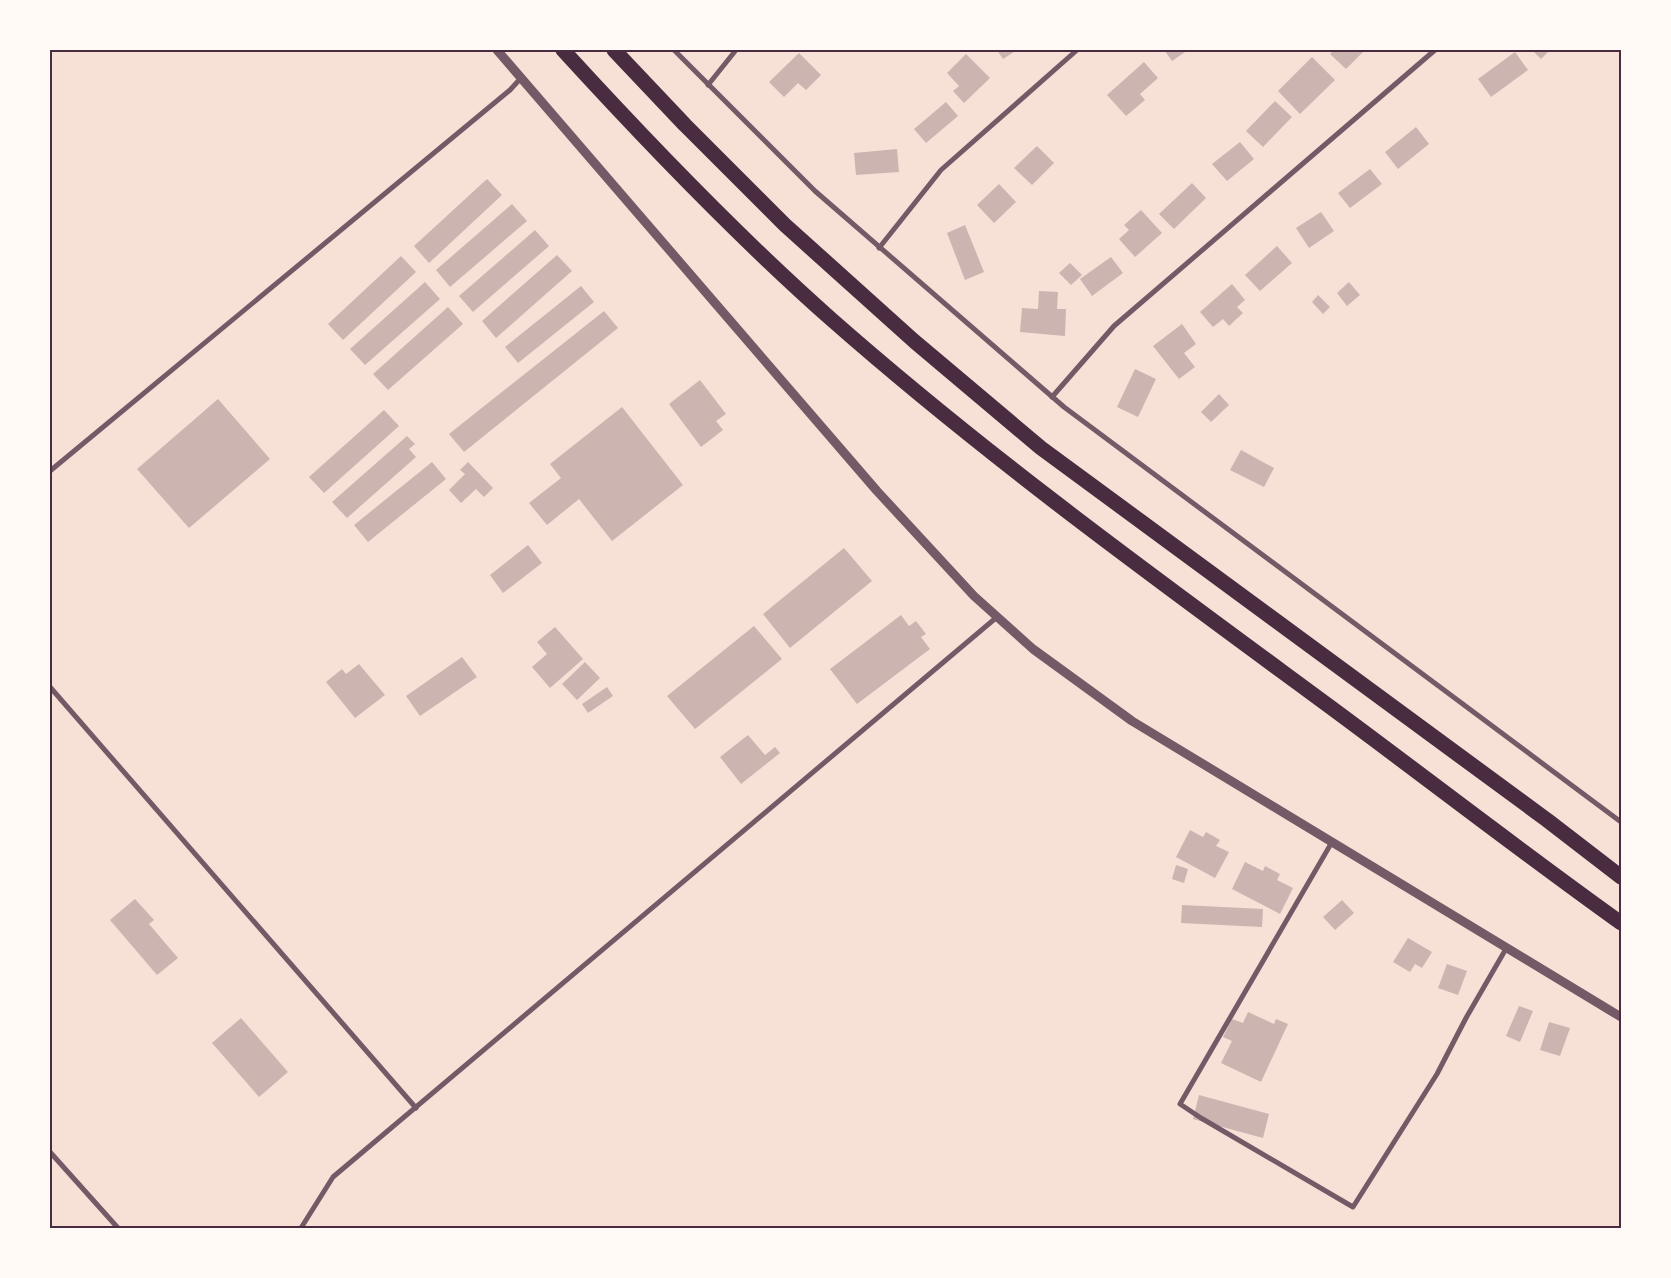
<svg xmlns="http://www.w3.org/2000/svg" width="1671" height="1278" font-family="Roboto,sans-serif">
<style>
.building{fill:#ccb4b1}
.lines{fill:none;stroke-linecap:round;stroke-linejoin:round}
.minor{stroke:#755966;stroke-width:5}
.tertiary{stroke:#755966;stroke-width:9}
.motorway{stroke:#4a2c40;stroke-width:15}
.neatline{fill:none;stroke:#4a2c40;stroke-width:2}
</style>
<rect width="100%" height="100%" fill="#f7e1d7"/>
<g class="building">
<path d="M997 50H1017L1003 59Z"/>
<path d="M1164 50H1188L1172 61Z"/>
<path d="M1334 50H1365L1346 69 1330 54Z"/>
<path d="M1532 50H1550L1541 59Z"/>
<path d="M1515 52 1528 70 1491 97 1478 79Z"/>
<path d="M799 53 821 75 806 90 798 83 784 97 769 82Z"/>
<path d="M966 54 990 78 964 103 953 91 959 86 947 73Z"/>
<path d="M1312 57 1335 80 1300 114 1278 91Z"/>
<path d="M1144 62 1158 78 1140 94 1145 100 1126 116 1107 95Z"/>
<path d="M1275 101 1292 117 1263 147 1246 131Z"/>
<path d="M946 102 958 116 926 143 914 129Z"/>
<path d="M1416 127 1429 144 1398 169 1385 152Z"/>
<path d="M1240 142 1254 159 1227 181 1212 164Z"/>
<path d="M1037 146 1054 163 1032 185 1014 168Z"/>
<path d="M897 149 899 172 856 175 854 153Z"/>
<path d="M1370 169 1382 184 1350 208 1338 193Z"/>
<path d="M487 179 502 195 429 263 414 246Z"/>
<path d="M1192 183 1206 198 1174 229 1159 214Z"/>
<path d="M999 184 1016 202 994 223 977 205Z"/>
<path d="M512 204 527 221 450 287 436 270Z"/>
<path d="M1141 210 1162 233 1135 257 1119 239 1129 230 1124 225Z"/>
<path d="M1321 212 1334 231 1309 248 1296 228Z"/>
<path d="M965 225 984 272 965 280 947 233Z"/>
<path d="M535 230 549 246 473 312 459 296Z"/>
<path d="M1277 246 1292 263 1260 291 1245 275Z"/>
<path d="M557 255 572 271 496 338 482 321Z"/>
<path d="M401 256 416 272 343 340 328 324Z"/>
<path d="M1111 257 1123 273 1092 296 1080 279Z"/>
<path d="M1070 263 1082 275 1071 285 1059 273Z"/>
<path d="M425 282 440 299 365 365 350 349Z"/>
<path d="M1349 282 1360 295 1347 306 1337 293Z"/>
<path d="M1232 284 1245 300 1237 307 1243 313 1229 326 1223 319 1213 327 1200 312Z"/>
<path d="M581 286 594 302 518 363 505 347Z"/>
<path d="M1039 291 1058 292 1057 309H1066L1065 336 1020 332 1022 308 1038 309Z"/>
<path d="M1318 295 1330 307 1323 314 1312 302Z"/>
<path d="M448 307 463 324 388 390 373 374Z"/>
<path d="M604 311 618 328 464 452 449 434Z"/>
<path d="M1182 324 1196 344 1184 353 1195 367 1179 379 1153 346Z"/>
<path d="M1135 369 1156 379 1138 417 1117 407Z"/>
<path d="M700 380 726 414 716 421 723 430 701 447 669 404Z"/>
<path d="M1219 394 1229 405 1211 422 1201 412Z"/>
<path d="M218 399 270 459 189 528 137 469Z"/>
<path d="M622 407 683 485 612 541 579 499 547 525 529 503 561 478 550 464Z"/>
<path d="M384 410 399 426 324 493 309 477Z"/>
<path d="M407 436 415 444 409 449 416 457 347 518 332 502Z"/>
<path d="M1241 450 1274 468 1264 487 1230 470Z"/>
<path d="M432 462 446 479 368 542 354 525Z"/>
<path d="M468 462 493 488 484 497 476 489 461 503 449 490 465 474 460 470Z"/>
<path d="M528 545 542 563 503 593 490 575Z"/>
<path d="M844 548 872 581 790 648 763 614Z"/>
<path d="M901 615 909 626 916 621 926 634 921 637 930 649 857 704 830 669Z"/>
<path d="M754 626 782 659 695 729 667 696Z"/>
<path d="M555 627 583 659 550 688 532 667 547 654 537 642Z"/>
<path d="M462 657 477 677 420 716 406 696Z"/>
<path d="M585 662 600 678 577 700 562 684Z"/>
<path d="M359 664 385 695 355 718 326 682 342 669 346 674Z"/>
<path d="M607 687 613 696 588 713 582 704Z"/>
<path d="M748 735 765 755 775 747 780 753 741 784 720 757Z"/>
<path d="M1190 830 1203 837 1206 832 1220 840 1216 846 1229 852 1215 878 1176 857Z"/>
<path d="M1245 862 1263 871 1265 866 1280 874 1277 880 1293 888 1280 914 1232 889Z"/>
<path d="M1176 865 1188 869 1184 883 1172 879Z"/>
<path d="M135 899 154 920 149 924 178 958 157 975 110 920Z"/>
<path d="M1342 900 1354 913 1335 930 1323 917Z"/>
<path d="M1182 905 1263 909 1262 927 1181 923Z"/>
<path d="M1408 938 1432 952 1422 968 1415 964 1410 972 1393 962Z"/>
<path d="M1447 964 1467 971 1458 995 1438 988Z"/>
<path d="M1519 1006 1533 1011 1520 1042 1506 1036Z"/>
<path d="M1248 1012 1274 1024 1276 1019 1288 1024 1261 1082 1221 1063 1232 1041 1223 1037 1232 1019 1243 1023Z"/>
<path d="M241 1018 288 1072 259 1097 212 1043Z"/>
<path d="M1549 1022 1570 1028 1560 1056 1540 1050Z"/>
<path d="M1199 1095 1269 1114 1263 1138 1193 1119Z"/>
</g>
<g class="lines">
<g class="minor">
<path d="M674 50 815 191 1064 407 1621 822"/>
<path d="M708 85 736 50"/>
<path d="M879 248 941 170 1077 50"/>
<path d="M1052 397 1114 326 1435 50"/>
<path d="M50 471 510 90 521 78"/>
<path d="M50 687 416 1108"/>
<path d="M1332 842 1180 1104 1201 1118 1353 1207 1437 1074 1466 1018 1507 947"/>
<path d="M50 1152 118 1228"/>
<path d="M301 1228 333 1177 997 617"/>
</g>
<path class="tertiary" d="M497 50 877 491 974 596 1033 649 1132 721 1621 1017"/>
<g class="motorway">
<path d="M563 50C648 143 736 235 831 319 990 459 1162 583 1333 709 1429 780 1523 853 1621 923"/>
<path d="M614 50 685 125 785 225 914 341 1041 448 1547 820 1621 877"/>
</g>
</g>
<rect width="1671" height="1278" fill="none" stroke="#fffaf5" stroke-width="102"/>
<rect x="51" y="51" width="1569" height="1176" class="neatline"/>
</svg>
